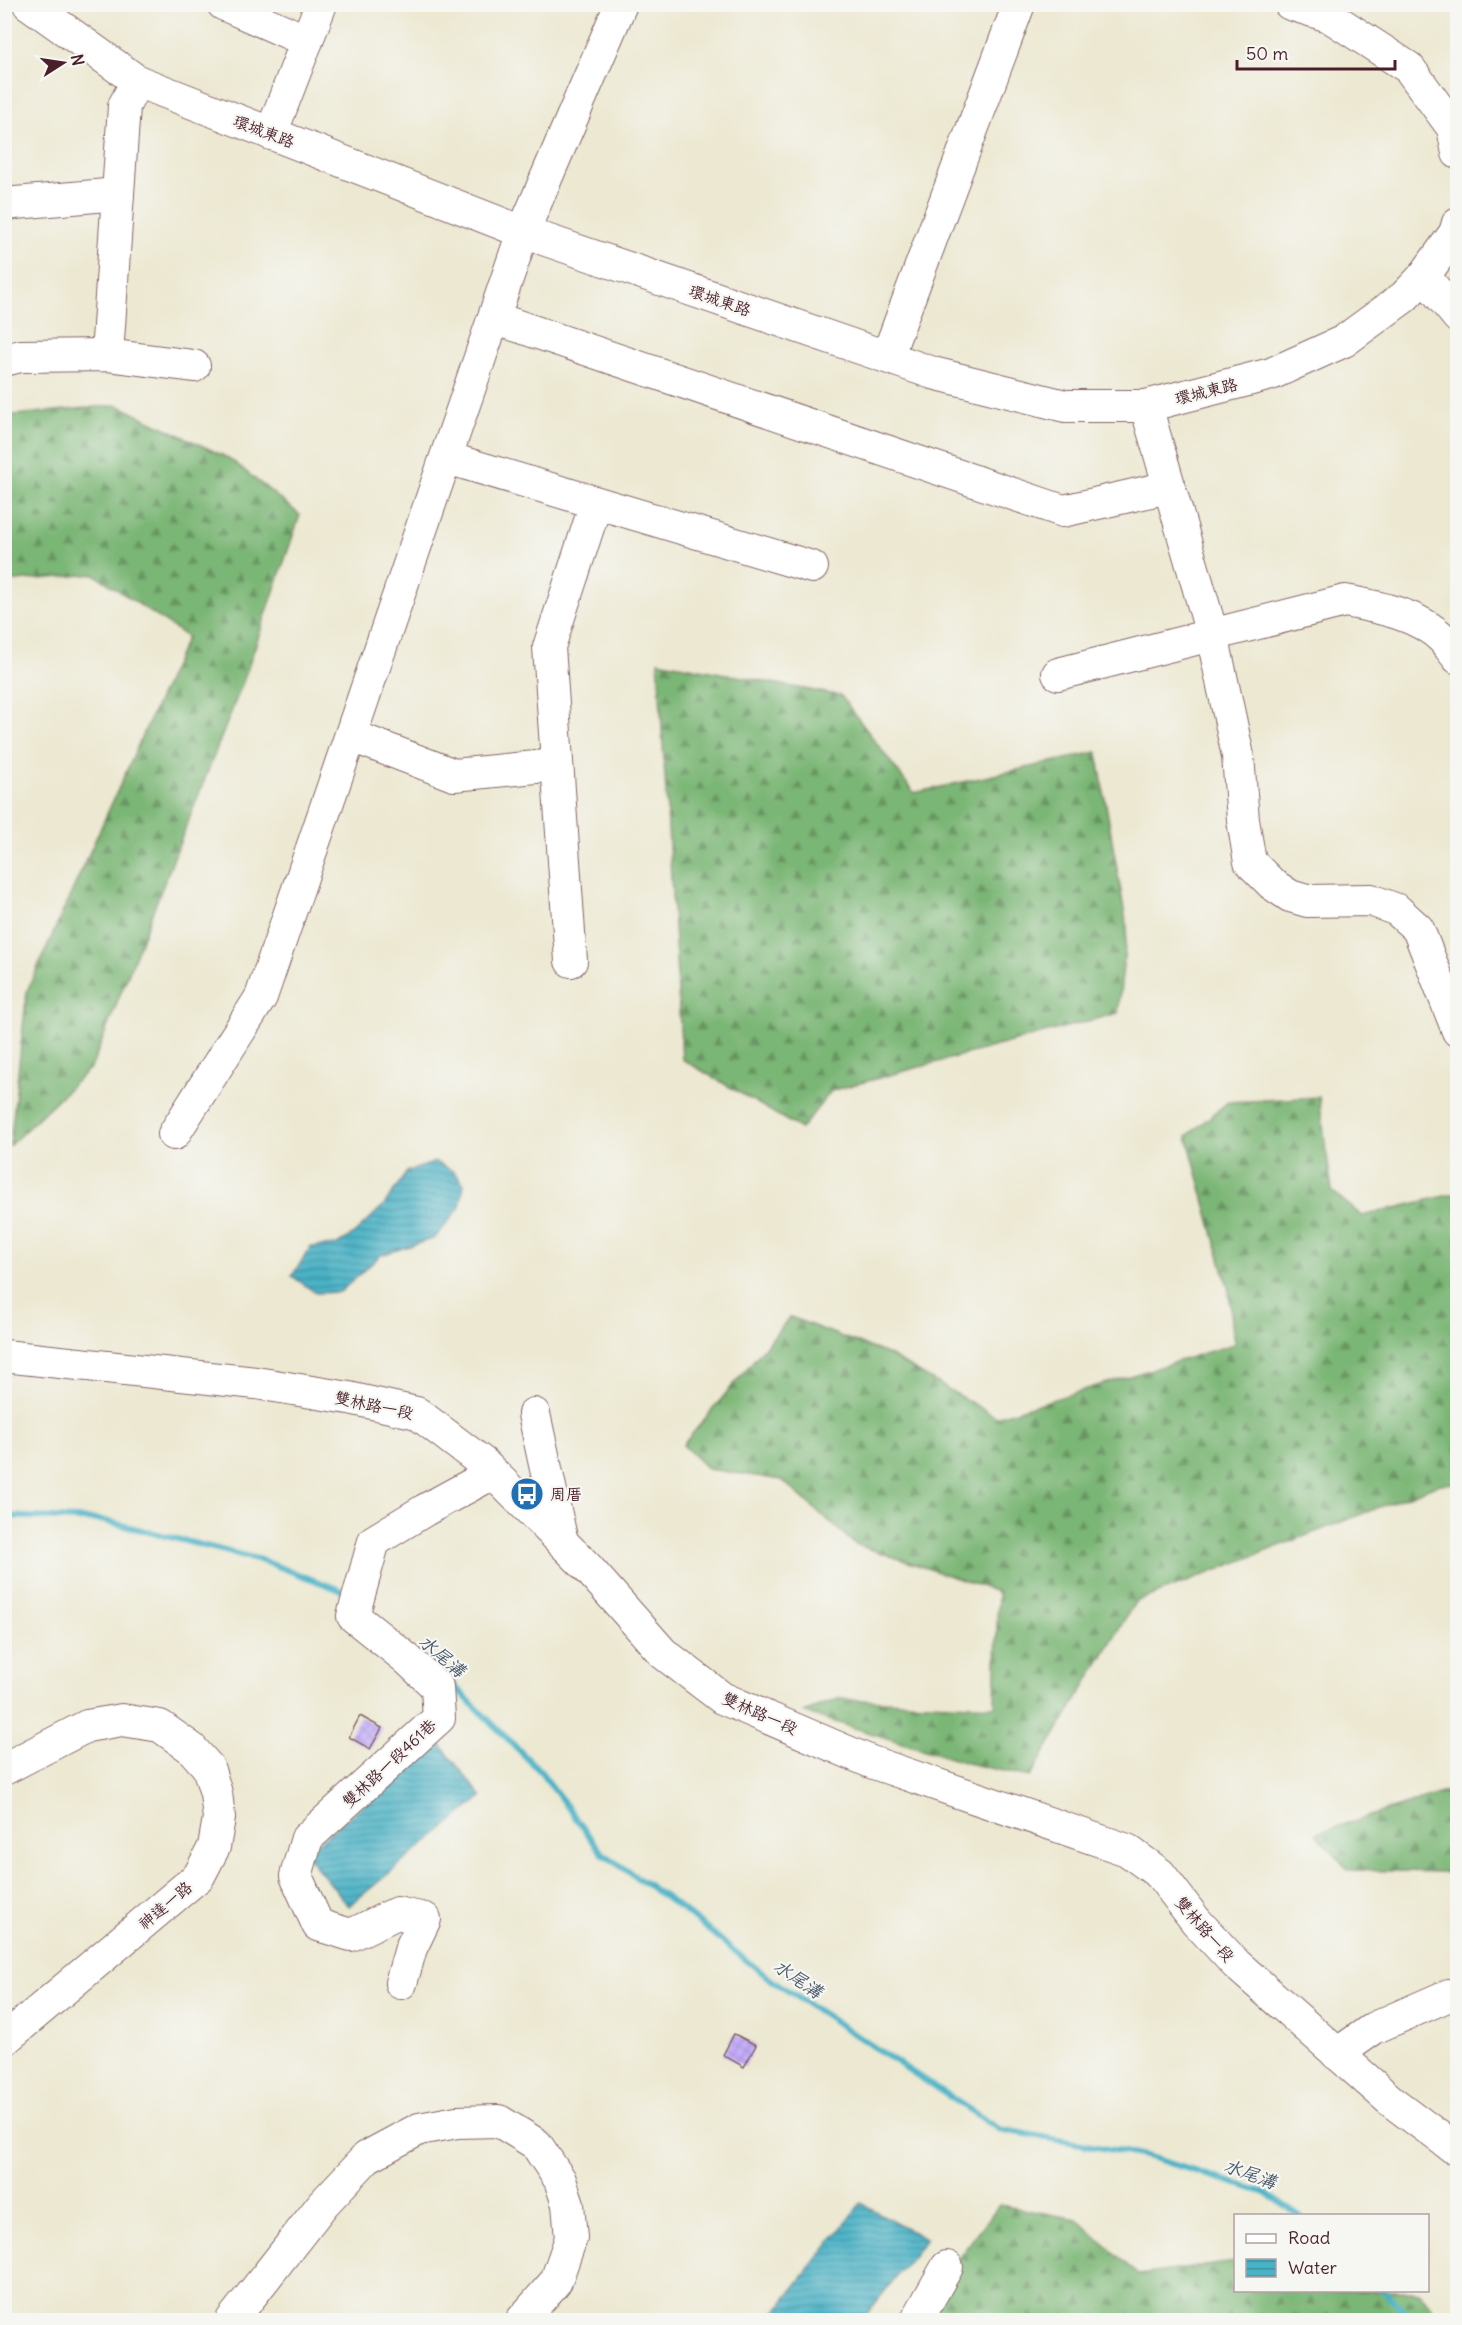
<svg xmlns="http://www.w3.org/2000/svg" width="1462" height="2325" font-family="Delius,'LXGW WenKai TC',sans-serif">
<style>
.forest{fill:url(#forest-firs);stroke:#626a50;stroke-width:1.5}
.water{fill:url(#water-rules);stroke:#496878;stroke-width:1.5}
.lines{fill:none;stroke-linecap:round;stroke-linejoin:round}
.stream{stroke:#48b2c6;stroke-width:6}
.building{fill:url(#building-cross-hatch)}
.minor-casing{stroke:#836565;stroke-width:34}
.minor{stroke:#fff;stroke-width:32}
.labels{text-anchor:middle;stroke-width:4.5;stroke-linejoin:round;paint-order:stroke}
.street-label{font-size:16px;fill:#4a1f2b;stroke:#f6f6f2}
.poi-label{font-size:16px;fill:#4a1f2b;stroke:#f6f6f2;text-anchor:start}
.water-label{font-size:18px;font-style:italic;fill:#495a69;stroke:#f6f6f2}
</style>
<defs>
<pattern id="forest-firs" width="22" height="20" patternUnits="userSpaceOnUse" patternTransform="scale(1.5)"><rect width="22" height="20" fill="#7ab675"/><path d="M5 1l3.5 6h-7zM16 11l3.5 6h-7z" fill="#669360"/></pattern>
<pattern id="water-rules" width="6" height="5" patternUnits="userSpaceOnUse" patternTransform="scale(1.5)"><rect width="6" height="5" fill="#48b2c6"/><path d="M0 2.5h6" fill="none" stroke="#3e90a1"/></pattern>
<pattern id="building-cross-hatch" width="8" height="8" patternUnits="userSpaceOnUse" patternTransform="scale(1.5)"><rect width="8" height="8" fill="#c4aefa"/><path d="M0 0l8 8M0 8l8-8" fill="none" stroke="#aa95d6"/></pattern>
</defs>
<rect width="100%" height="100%" fill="#f6f6f2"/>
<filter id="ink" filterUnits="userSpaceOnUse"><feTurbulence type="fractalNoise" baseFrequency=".0167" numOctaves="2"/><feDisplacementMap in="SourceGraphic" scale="12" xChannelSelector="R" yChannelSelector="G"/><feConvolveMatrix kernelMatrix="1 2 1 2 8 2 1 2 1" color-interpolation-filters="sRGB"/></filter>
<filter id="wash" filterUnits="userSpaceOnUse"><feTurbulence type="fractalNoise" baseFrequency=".008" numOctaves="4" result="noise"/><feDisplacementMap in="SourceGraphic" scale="24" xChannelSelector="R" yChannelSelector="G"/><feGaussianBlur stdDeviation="1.35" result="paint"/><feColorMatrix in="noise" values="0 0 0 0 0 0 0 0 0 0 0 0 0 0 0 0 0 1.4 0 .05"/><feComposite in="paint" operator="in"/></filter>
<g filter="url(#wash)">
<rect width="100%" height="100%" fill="#ece8d1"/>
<g class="forest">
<path d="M117 405 230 459 300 515 243 682 92 1066 10 1145 27 991 187 637 94 574 5 582V416Z"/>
<path d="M658 661 841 696 914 793 1097 752 1127 927 1118 1013 831 1091 801 1129 682 1059Z"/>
<path d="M1319 1097 1332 1191 1362 1216 1457 1193V1483L1439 1484 1135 1602 1030 1777 967 1763 803 1712 838 1699 995 1706 998 1592 855 1544 782 1480 708 1469 683 1445 790 1317 887 1354 996 1417 1234 1344 1229 1291 1187 1136 1228 1102Z"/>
<path d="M1457 1788V1881L1444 1872 1348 1870 1316 1833Z"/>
<path d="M999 2205 1077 2219 1138 2275 1235 2262 1236 2290 1413 2291 1422 2294 1439 2320H911Z"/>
</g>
<g class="water">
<path d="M435 1162 453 1171 464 1184 460 1207 435 1238 381 1255 340 1292 316 1293 292 1276 311 1247 337 1245 356 1232 384 1205 407 1172Z"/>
<path d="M439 1743 482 1797 349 1906 305 1853Z"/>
<path d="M861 2203 926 2239 862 2320H769Z"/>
</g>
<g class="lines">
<g class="stream">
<path d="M4 1516 101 1520 261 1560 343 1591"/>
<path d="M447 1679 541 1772 602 1853 679 1907 770 1979 999 2129 1146 2156 1266 2193 1300 2216"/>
<path d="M1384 2290 1412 2320"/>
</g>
</g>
<g id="blocks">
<g class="building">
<path d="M360 1716 382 1728 370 1749 349 1737Z"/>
<path d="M734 2034 756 2045 744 2067 723 2055Z"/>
</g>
</g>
</g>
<g filter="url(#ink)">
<use href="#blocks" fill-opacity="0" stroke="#836565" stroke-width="1.5"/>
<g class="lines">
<defs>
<g id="minor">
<path d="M29 4 137 81 523 232 933 373 1065 406H1146L1271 374 1344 341 1404 297 1424 276 1455 233 1458 223"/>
<path d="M223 4 307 41"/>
<path d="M1290 4 1329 16 1409 68 1453 128 1458 153"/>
<path d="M271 134 321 4"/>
<path d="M4 204 118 194"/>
<path d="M1424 276 1458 317"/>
<path d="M494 318 1063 511 1169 487"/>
<path d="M107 355 124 106 137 81"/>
<path d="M887 357 1019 4"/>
<path d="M4 360 21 356 107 355 194 366"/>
<path d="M1146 406 1212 634 1238 756 1243 820 1250 862 1272 884 1290 896 1307 901 1371 900 1397 910 1418 929 1458 1031"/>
<path d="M447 458 812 567"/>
<path d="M1058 674 1345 601C1378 607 1418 614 1443 639 1448 645 1453 652 1458 658"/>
<path d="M352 736 454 775 557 765"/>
<path d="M571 961 549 647 596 503"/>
<path d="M174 1134 261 997 523 232 621 4"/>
<path d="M4 1356 256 1383 349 1398 417 1413 483 1463 587 1567 663 1653 722 1698 871 1762 1127 1850 1160 1874 1196 1921 1236 1964 1391 2101 1458 2151"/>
<path d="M534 1414 562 1542"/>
<path d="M4 1769 87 1726 122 1720 160 1726 191 1748 208 1767 216 1793 219 1818 214 1847 199 1876 4 2040"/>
<path d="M401 1983 411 1948 425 1919 397 1913 351 1935 318 1925 296 1876 307 1838 439 1718 437 1687 407 1659 353 1616 374 1541 425 1510 493 1473"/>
<path d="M1337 2054 1374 2028 1449 1995"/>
<path d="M232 2320 323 2204 367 2157 419 2129 457 2122 499 2121 536 2144 560 2180 568 2204 571 2238 556 2281 522 2320"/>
<path d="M917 2320 947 2267"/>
</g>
</defs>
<use href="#minor" class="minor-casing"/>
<use href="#minor" class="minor"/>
</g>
</g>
<defs>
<symbol id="bus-disc" viewBox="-11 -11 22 22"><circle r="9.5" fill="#1f6fb2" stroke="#f6f6f2"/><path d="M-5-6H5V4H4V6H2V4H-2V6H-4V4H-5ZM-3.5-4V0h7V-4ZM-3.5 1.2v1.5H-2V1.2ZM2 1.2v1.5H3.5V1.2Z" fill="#fff"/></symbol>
</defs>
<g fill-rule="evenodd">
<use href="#bus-disc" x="508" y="1475" width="38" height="38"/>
</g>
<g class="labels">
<g class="street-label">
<text transform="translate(264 131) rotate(21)" y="6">環城東路</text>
<text transform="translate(720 300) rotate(19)" y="6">環城東路</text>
<text transform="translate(1206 391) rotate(-14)" y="6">環城東路</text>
<text transform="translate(374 1405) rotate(12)" y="6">雙林路一段</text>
<text transform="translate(760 1713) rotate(24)" y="6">雙林路一段</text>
<text transform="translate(389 1763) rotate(-43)" y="6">雙林路一段461巷</text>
<text transform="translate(165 1905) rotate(-40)" y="6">神達一路</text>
<text transform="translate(1205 1929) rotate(49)" y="6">雙林路一段</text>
</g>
<g class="poi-label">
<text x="550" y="1500">周厝</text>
</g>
<g class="water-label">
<text transform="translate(442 1656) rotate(40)" y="6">水尾溝</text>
<text transform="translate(798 1979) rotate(34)" y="6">水尾溝</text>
<text transform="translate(1250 2174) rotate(20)" y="6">水尾溝</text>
</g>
</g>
<rect width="1462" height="2325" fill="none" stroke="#f6f6f2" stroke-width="24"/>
<rect x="1234" y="2214" width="195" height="78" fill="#f6f6f2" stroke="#b1a0a2" stroke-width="1.5"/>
<rect x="1246" y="2234" width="30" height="9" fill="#ffffff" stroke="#b1a0a2" stroke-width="1.5"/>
<text x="1288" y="2244" font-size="18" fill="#4a1f2b">Road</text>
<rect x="1246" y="2259" width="30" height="18" fill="url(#water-rules)" stroke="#b1a0a2" stroke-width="1.5"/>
<text x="1288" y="2274" font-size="18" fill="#4a1f2b">Water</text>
<g transform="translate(63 63) rotate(78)" stroke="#f6f6f2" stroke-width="4.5" paint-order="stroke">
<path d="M0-4.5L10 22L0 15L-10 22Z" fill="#4a1f2b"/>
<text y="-9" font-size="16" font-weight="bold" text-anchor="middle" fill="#4a1f2b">N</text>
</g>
<path d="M1237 60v9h158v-9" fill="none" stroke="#4a1f2b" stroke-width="3"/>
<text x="1246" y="60" font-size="18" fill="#4a1f2b" stroke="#f6f6f2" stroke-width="4.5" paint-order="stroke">50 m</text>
</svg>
